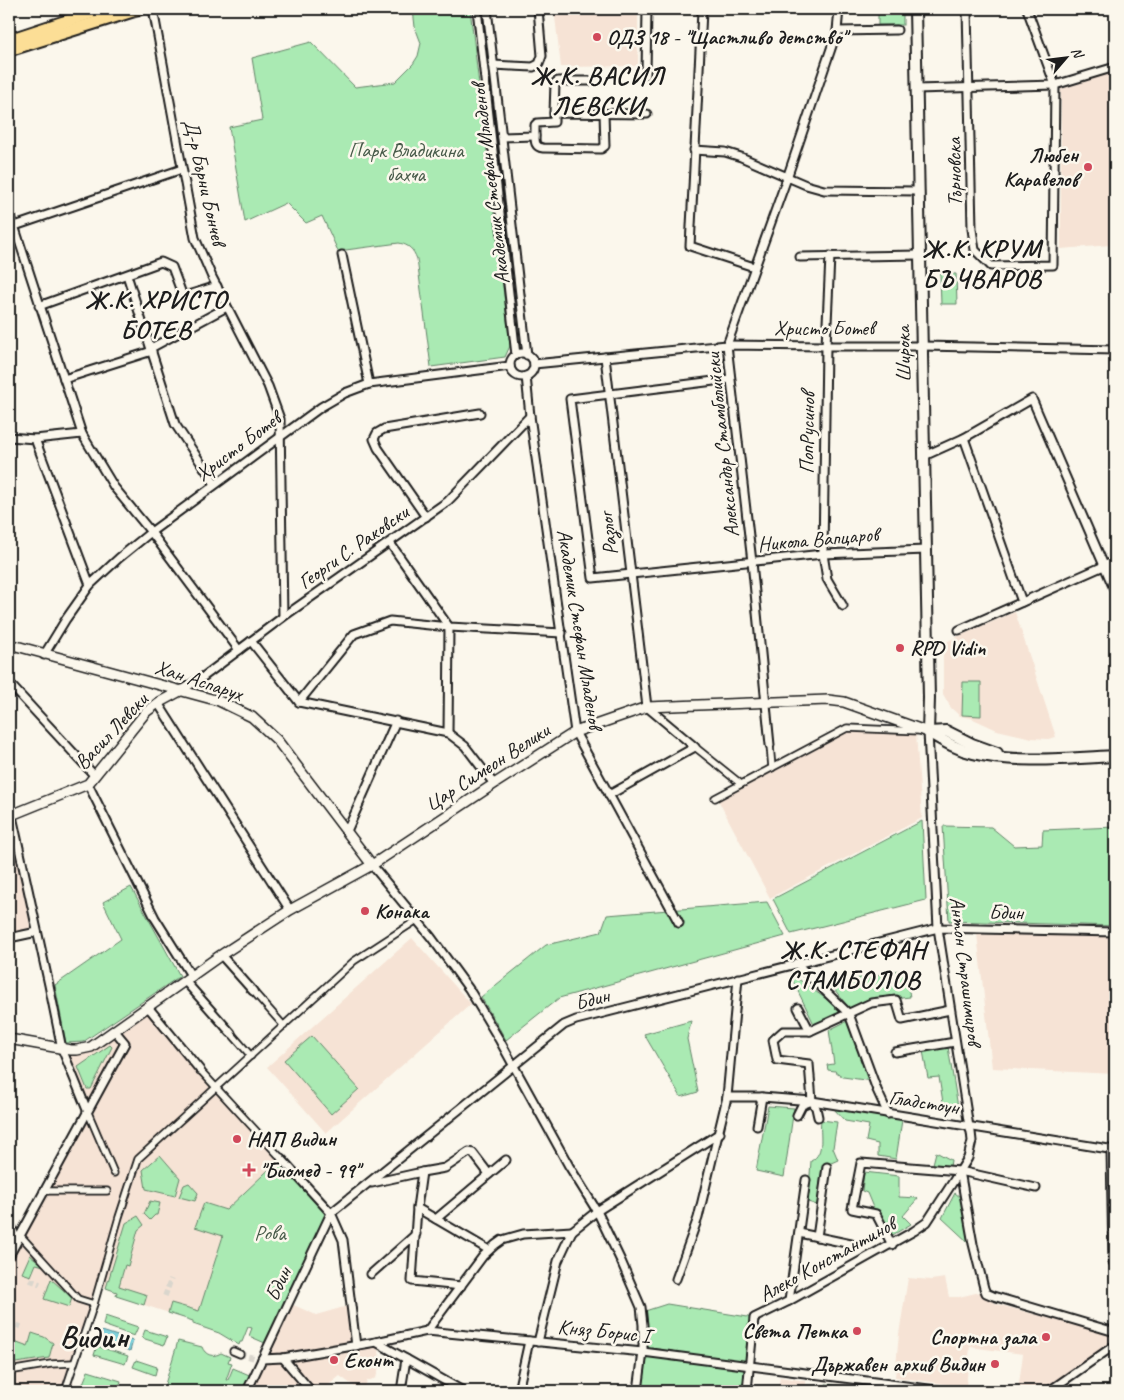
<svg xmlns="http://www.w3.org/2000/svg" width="1124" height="1400" font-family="Caveat,sans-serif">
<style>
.built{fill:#f6e3d5}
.green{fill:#aaeab3;stroke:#638368}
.water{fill:#80d0da;stroke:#58888e}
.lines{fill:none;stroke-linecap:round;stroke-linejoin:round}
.pedestrian-tunnel{stroke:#dad6cd;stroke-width:5.5;stroke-dasharray:5.5 3;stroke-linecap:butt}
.pedestrian-casing{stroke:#1c1c1c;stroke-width:9}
.minor-casing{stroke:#1c1c1c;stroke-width:11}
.tertiary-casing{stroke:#1c1c1c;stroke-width:12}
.secondary-casing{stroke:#1c1c1c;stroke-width:14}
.primary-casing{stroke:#1c1c1c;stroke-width:15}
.pedestrian{stroke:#fbf7ec;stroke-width:5.5}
.minor{stroke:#fbf7ec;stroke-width:7}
.tertiary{stroke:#fbf7ec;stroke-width:9}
.secondary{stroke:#fbf7ec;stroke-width:10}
.primary{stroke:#fcde96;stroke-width:11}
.poi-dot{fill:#d1495b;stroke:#fbf7ec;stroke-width:2}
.labels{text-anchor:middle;stroke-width:5;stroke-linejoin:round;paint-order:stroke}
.poi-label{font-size:21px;font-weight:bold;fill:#1c1c1c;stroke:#fbf7ec;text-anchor:start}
.park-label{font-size:21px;fill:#475a49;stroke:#fbf7ec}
.street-label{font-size:21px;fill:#1c1c1c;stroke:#fbf7ec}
.district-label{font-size:26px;font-weight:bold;letter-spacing:1px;fill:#1c1c1c;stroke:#fbf7ec}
.town-label{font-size:31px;font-weight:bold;fill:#1c1c1c;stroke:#fbf7ec}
</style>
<rect width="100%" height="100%" fill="#fbf7ec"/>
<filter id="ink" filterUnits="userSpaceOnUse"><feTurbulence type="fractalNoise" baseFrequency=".02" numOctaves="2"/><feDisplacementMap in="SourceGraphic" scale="10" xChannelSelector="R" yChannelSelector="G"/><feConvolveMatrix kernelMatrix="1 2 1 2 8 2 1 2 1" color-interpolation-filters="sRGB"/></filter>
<g filter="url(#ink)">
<g class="built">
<path d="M554 9H638V66L561 67Z"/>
<path d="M1115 72V316L1113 317 1111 245 1061 249V89Z"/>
<path d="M1015 612 1056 737 1048 739 1032 738 997 730 971 718 960 716 951 708 943 694V643Z"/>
<path d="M845 728 916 733 922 818 770 898 717 798Z"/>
<path d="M9 832H11L31 929 9 933Z"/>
<path d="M977 934 1115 937V1074L992 1068Z"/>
<path d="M412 938 471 1004 326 1133 267 1067Z"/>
<path d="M148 1007 281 1158 226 1210 205 1203 223 1236 199 1311 194 1321 116 1296 117 1292 100 1285 68 1381 100 1391H9V1222L17 1240 87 1111 62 1049 77 1050Z"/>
<path d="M908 1278 931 1280 945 1278 949 1297H959L980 1292 986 1298 997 1304 1114 1336 1115 1343 1044 1391H1018L1023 1354 970 1347 966 1387 895 1377 899 1334Z"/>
<path d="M289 1303 316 1315 351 1305 356 1345 376 1342 381 1360 376 1378 367 1381 364 1389 355 1387 340 1376 321 1391H247Z"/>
<path d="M780 1377 806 1381 805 1391 778 1390Z"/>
</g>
<g class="green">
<path d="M413 9H470L510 346 505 357 431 367 417 259C413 249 409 245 399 243L338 251 322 216 306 223 286 203 245 222 229 127 262 120 252 58 311 42 355 87 395 82 413 64 418 56 421 43 415 27Z"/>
<rect x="878" y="9" width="25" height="16"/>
<path d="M940 274H956L957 304H941Z"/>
<path d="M963 682H981V716L962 715Z"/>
<path d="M922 821 926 900 791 934 773 899Z"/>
<path d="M943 826 991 827 1014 846 1042 845 1043 830 1115 827V926L949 921Z"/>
<path d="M131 887 180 976 83 1042 66 1043 55 985 121 939 103 902Z"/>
<path d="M767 902 785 936 559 998 506 1040 481 997 546 945 601 932 607 915Z"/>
<path d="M905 969 910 997 876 1001 850 1009 834 989 845 981Z"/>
<path d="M794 976 843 1011 815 1026 791 977Z"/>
<path d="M849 1020 872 1081 843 1077 835 1071 828 1070 827 1065 834 1064 829 1030Z"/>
<path d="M691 1021 687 1039 698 1092 681 1097 644 1034Z"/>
<path d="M312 1036 359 1089 331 1114 284 1060Z"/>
<path d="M110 1045 112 1047 91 1089H87L78 1067Z"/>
<path d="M948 1047 958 1107 944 1109 939 1077 928 1078 923 1051Z"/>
<path d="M768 1106 794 1108 784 1177 756 1171Z"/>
<path d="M834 1109 902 1120 896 1159 878 1156V1144L866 1141 869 1125 845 1121Z"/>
<path d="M821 1120 837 1122 833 1148 838 1160 822 1167 817 1205 808 1202 811 1161C826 1153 819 1134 821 1120Z"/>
<path d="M936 1152 951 1160 950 1167 933 1164Z"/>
<path d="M160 1155 180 1178 175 1196 146 1189 143 1170Z"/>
<path d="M281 1158 331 1213 262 1361 258 1359 265 1343 249 1336 252 1328 248 1327 242 1342H240L239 1345 219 1333 193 1324V1321L168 1313 171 1303 199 1311 223 1236 195 1227 204 1203 226 1210Z"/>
<path d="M864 1172 899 1176V1197L918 1198 903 1216 911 1224 891 1236 882 1216 874 1210 867 1193 862 1191Z"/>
<path d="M189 1183 198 1193 195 1201 179 1197 184 1185Z"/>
<path d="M955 1193 960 1197 970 1244 942 1218Z"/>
<path d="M150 1201 160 1203 157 1215H155L150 1220 144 1214Z"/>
<path d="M138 1216 144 1225 138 1230 128 1266 125 1265 119 1286 147 1295 144 1305 116 1296 117 1292 106 1288 126 1223Z"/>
<path d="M30 1255 44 1266 36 1264 31 1276 22 1273Z"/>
<path d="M51 1279 72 1298 69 1307 44 1299Z"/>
<path d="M667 1304 754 1318 747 1391 638 1390 642 1312Z"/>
<path d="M105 1316 138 1327 134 1336 103 1325Z"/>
<path d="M145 1330 167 1337 164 1345 142 1338Z"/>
<path d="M32 1333 44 1337 53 1343 49 1358 9 1364V1340L28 1347Z"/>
<path d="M178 1341 202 1347C205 1355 213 1358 221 1353L230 1357 228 1362 232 1363 226 1380H228L233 1368 254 1377 247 1391H163Z"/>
<path d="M97 1346 128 1356 125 1364 94 1355Z"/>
<path d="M136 1360 157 1367 155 1375 133 1367Z"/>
<path d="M88 1371 121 1381 118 1391H100L82 1386Z"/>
<path d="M826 1384 872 1391H815L816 1389 824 1390Z"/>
</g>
<path class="water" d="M102 1331 133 1341 130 1351 99 1340Z"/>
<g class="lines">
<g class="pedestrian-tunnel">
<path d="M30 1280 40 1284"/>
<path d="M165 1296 171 1279"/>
<path d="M16 1325 24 1328"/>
<path d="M240 1354 258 1359"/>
</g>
<defs>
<g id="pedestrian">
<path d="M770 745 772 768"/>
<path d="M695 747 741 784"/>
<path d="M715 798 847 728 920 731"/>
<path d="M253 991 284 1026"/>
<path d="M231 1033 251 1056"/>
<path d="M200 1070 281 1158"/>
<path d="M87 1110 114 1173"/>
<path d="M43 1191H107"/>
<path d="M20 1235 78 1299 94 1304"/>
<path d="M233 1351 240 1354"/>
<path d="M9 1371 51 1364 73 1363"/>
<path d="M65 1391 94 1304 119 1217 138 1159 354 961 417 920"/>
</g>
<g id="minor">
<path d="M153 9 195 238 212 277 268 386 280 419 283 617"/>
<path d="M477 9 516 355"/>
<path d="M487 9 527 355"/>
<path d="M704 9 702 11 690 246 754 267"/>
<path d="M967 9 972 229 975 250 991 266 1053 265 1055 85 1027 9"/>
<path d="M837 31 897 30"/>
<path d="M493 65 533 67 539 64 542 56 538 9"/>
<path d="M646 75 647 9"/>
<path d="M916 89 1055 85 1115 67"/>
<path d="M554 113 555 83 558 81H589"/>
<path d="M535 136C535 142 535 147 543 148L601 149 605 146 604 113"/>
<path d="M502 137 535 136V125L537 123 554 122V113L647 114"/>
<path d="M694 150 725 152 741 157 806 185 824 190 918 191"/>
<path d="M9 210 82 434 114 487 151 532 239 650"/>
<path d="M9 228 182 169"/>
<path d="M342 255 369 384"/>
<path d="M830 256 826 346 823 554 827 579 843 606"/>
<path d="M800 257 919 255"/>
<path d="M127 275 175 424 215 484"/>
<path d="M39 306 161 262 172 267 182 294 185 296 217 286"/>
<path d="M151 348 227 307"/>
<circle cx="522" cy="365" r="12"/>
<path d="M605 357 647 707 695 747 609 795"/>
<path d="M534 364 727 345 826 346H922L1115 350"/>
<path d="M526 376 530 416 575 732 679 923"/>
<path d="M64 379 152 351"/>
<path d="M730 379 570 399 593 578 823 554 926 550"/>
<path d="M9 437 35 439 82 434"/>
<path d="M964 438 1022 602"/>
<path d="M35 439 90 585"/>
<path d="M924 456 964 438 1032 399 1115 591"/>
<path d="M426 517 378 448 374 439 377 433 384 429 480 413"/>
<path d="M390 543 449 627 448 733"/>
<path d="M959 630 1115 561"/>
<path d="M251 641 299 702 448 733 465 746 494 784"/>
<path d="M44 655 66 619 90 585 119 558 151 532 321 407 345 393 369 384 510 366"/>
<path d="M9 683 94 775"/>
<path d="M182 690 203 677 283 617 448 501 530 416"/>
<path d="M299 702 354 634 390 621 449 627 562 633"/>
<path d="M158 703 290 910"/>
<path d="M928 732 938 928 969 1127 971 1132 972 1141 968 1158 960 1171 973 1244 984 1288 986 1293 993 1296 1115 1332"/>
<path d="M770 745 752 562 727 345 787 178 837 31 839 9"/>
<path d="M88 784 155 918 192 977"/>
<path d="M9 808 12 816 49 985 62 1049 87 1110"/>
<path d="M347 831 396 721"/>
<path d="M372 865 431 937 469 989 500 1041 569 1166 597 1211 621 1261 641 1307 643 1325V1352L638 1391"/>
<path d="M9 938 37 932"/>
<path d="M221 955 253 991"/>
<path d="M796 963 849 1014 877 1090 888 1114"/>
<path d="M185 981 231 1033"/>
<path d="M148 1007 200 1070"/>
<path d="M798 1008 810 1031 871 1003 896 1000 902 1020 950 1010"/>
<path d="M895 1052 955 1042"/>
<path d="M727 1097H762L812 1101 1115 1150"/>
<path d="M812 1101 816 1108 818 1117"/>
<path d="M797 1115 802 1105 812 1101 809 1064 777 1060 773 1040 783 1031H810"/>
<path d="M757 1126 762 1097"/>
<path d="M1111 1150 1113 1262"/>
<path d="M281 1158 331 1213 343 1240 356 1346"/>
<path d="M422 1172 445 1168 469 1152 473 1153 489 1174"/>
<path d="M372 1183 422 1172 417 1208 412 1281 461 1286"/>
<path d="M417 1208 489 1250"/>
<path d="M436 1219 506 1160"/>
<path d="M9 1222 17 1240"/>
<path d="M799 1233 851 1244"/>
<path d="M817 1237 827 1167"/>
<path d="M892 1245 876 1214 852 1209 861 1163 960 1171 1036 1188"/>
<path d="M9 1256 125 1043 115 1031"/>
<path d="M371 1274 416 1234"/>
<path d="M676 1279 698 1218 727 1097 738 978"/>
<path d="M789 1301 806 1180"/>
<path d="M427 1331 483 1256 495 1245 502 1240 523 1234 572 1231"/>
<path d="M376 1342 463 1391"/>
<path d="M538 1342 558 1261 572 1231 597 1211 720 1133"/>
<path d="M283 1358 311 1391"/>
<path d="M262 1359 283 1358 376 1342 427 1331 643 1352 944 1391"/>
<path d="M247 1391 331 1213 564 1025 576 1020 938 928 1115 932"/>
<path d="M401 1391 406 1359"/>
<path d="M518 1391 529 1341"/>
<path d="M747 1391 754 1318 789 1301 914 1231 927 1222 960 1171"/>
<path d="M1049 1391 1115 1345"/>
</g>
<g id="tertiary">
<path d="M9 644 219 701 252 717 277 740 372 865"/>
<path d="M9 816 88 784 146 712 158 703 182 690"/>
<path d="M9 1039 71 1050H77L91 1047 221 955 290 910 372 865 494 784 575 732 647 707 828 700 844 702 928 732"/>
</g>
<g id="secondary">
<path d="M915 9 929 698 928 732"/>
<path d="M928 732C942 740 956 749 973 753 1013 764 1073 758 1115 756"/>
<path d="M929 732 946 731 972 744 997 753"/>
</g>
<g id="primary">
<path d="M9 40 103 9"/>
<path d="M9 50 139 9"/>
</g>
</defs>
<use href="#pedestrian" class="pedestrian-casing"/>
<use href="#minor" class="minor-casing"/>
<use href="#tertiary" class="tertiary-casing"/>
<use href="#secondary" class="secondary-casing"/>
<use href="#primary" class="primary-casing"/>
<use href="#pedestrian" class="pedestrian"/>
<use href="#minor" class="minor"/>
<use href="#tertiary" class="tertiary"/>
<use href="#secondary" class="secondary"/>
<use href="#primary" class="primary"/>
</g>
</g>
<g class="poi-dot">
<circle cx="597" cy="37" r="5"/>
<circle cx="1088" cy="167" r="5"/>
<circle cx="900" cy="648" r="5"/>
<circle cx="365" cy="911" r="5"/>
<circle cx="237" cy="1139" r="5"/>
<path d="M246.5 1162.5h5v5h5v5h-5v5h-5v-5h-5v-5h5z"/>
<circle cx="857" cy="1331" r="5"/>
<circle cx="1046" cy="1337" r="5"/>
<circle cx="334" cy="1360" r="5"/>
<circle cx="995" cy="1364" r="5"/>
</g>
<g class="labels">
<g class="poi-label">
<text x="607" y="44">ОДЗ 18 - "Щастливо детство"</text>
<text x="1078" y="162" text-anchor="end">Любен<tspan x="1078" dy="24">Каравелов</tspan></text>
<text x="910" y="655">RPD Vidin</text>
<text x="375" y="918">Конака</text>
<text x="247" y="1146">НАП Видин</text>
<text x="260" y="1177">"Биомед - 99"</text>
<text x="847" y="1338" text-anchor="end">Света Петка</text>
<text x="1036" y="1344" text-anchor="end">Спортна зала</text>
<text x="344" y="1367">Еконт</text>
<text x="985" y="1371" text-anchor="end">Държавен архив Видин</text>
</g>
<g class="park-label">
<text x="406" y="157">Парк Владикина<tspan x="406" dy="24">бахча</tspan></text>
<text x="270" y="1240">Рова</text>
</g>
<g class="street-label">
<text transform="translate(954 172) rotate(-91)" y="7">Търновска</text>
<text transform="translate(205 182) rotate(77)" y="7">Д-р Бърни Бончев</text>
<text transform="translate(490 184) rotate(-97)" y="7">Академик Стефан Младенов</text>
<text x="824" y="335">Христо Ботев</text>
<text transform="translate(903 354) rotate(-91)" y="7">Широка</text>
<text transform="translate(807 433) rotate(-89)" y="7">ПопРусинов</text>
<text transform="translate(722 445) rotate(-96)" y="7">Александър Стамболийски</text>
<text transform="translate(238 446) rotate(-37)" y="7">Христо Ботев</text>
<text transform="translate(608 534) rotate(-97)" y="7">Разлог</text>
<text transform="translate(818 539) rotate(-5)" y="7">Никола Вапцаров</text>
<text transform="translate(353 547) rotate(-35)" y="7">Георги С. Раковски</text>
<text transform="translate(580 629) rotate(81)" y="7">Академик Стефан Младенов</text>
<text transform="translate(199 680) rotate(18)" y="7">Хан Аспарух</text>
<text transform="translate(111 731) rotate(-47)" y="7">Васил Левски</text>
<text transform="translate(487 767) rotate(-33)" y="7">Цар Симеон Велики</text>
<text transform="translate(1006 912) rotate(1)" y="7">Бдин</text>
<text transform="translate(966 971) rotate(83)" y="7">Антон Страшимиров</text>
<text transform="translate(592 999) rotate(-15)" y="7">Бдин</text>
<text transform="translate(924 1102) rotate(9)" y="7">Гладстоун</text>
<text transform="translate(827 1259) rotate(-29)" y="7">Алеко Константинов</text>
<text transform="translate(278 1284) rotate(-65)" y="7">Бдин</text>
<text transform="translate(604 1331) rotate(6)" y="7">Княз Борис I</text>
</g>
<g class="district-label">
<text x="598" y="84">Ж.К. ВАСИЛ<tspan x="598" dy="30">ЛЕВСКИ</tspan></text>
<text x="982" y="257">Ж.К. КРУМ<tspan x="982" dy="30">БЪЧВАРОВ</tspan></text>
<text x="156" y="308">Ж.К. ХРИСТО<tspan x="156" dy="30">БОТЕВ</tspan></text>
<text x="853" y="958">Ж.К. СТЕФАН<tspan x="853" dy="30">СТАМБОЛОВ</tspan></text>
</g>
<g class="town-label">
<text x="94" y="1347">Видин</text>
</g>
</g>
<rect width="1124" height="1400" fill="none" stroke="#fbf7ec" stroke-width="30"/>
<rect x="15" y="15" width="1094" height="1370" fill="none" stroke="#1c1c1c" stroke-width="2" filter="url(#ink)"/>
<g transform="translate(1066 58) rotate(62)" stroke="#fbf7ec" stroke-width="4" paint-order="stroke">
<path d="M0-4L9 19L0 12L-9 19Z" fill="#1c1c1c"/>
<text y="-8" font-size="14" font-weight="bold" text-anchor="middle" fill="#1c1c1c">N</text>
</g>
</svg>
